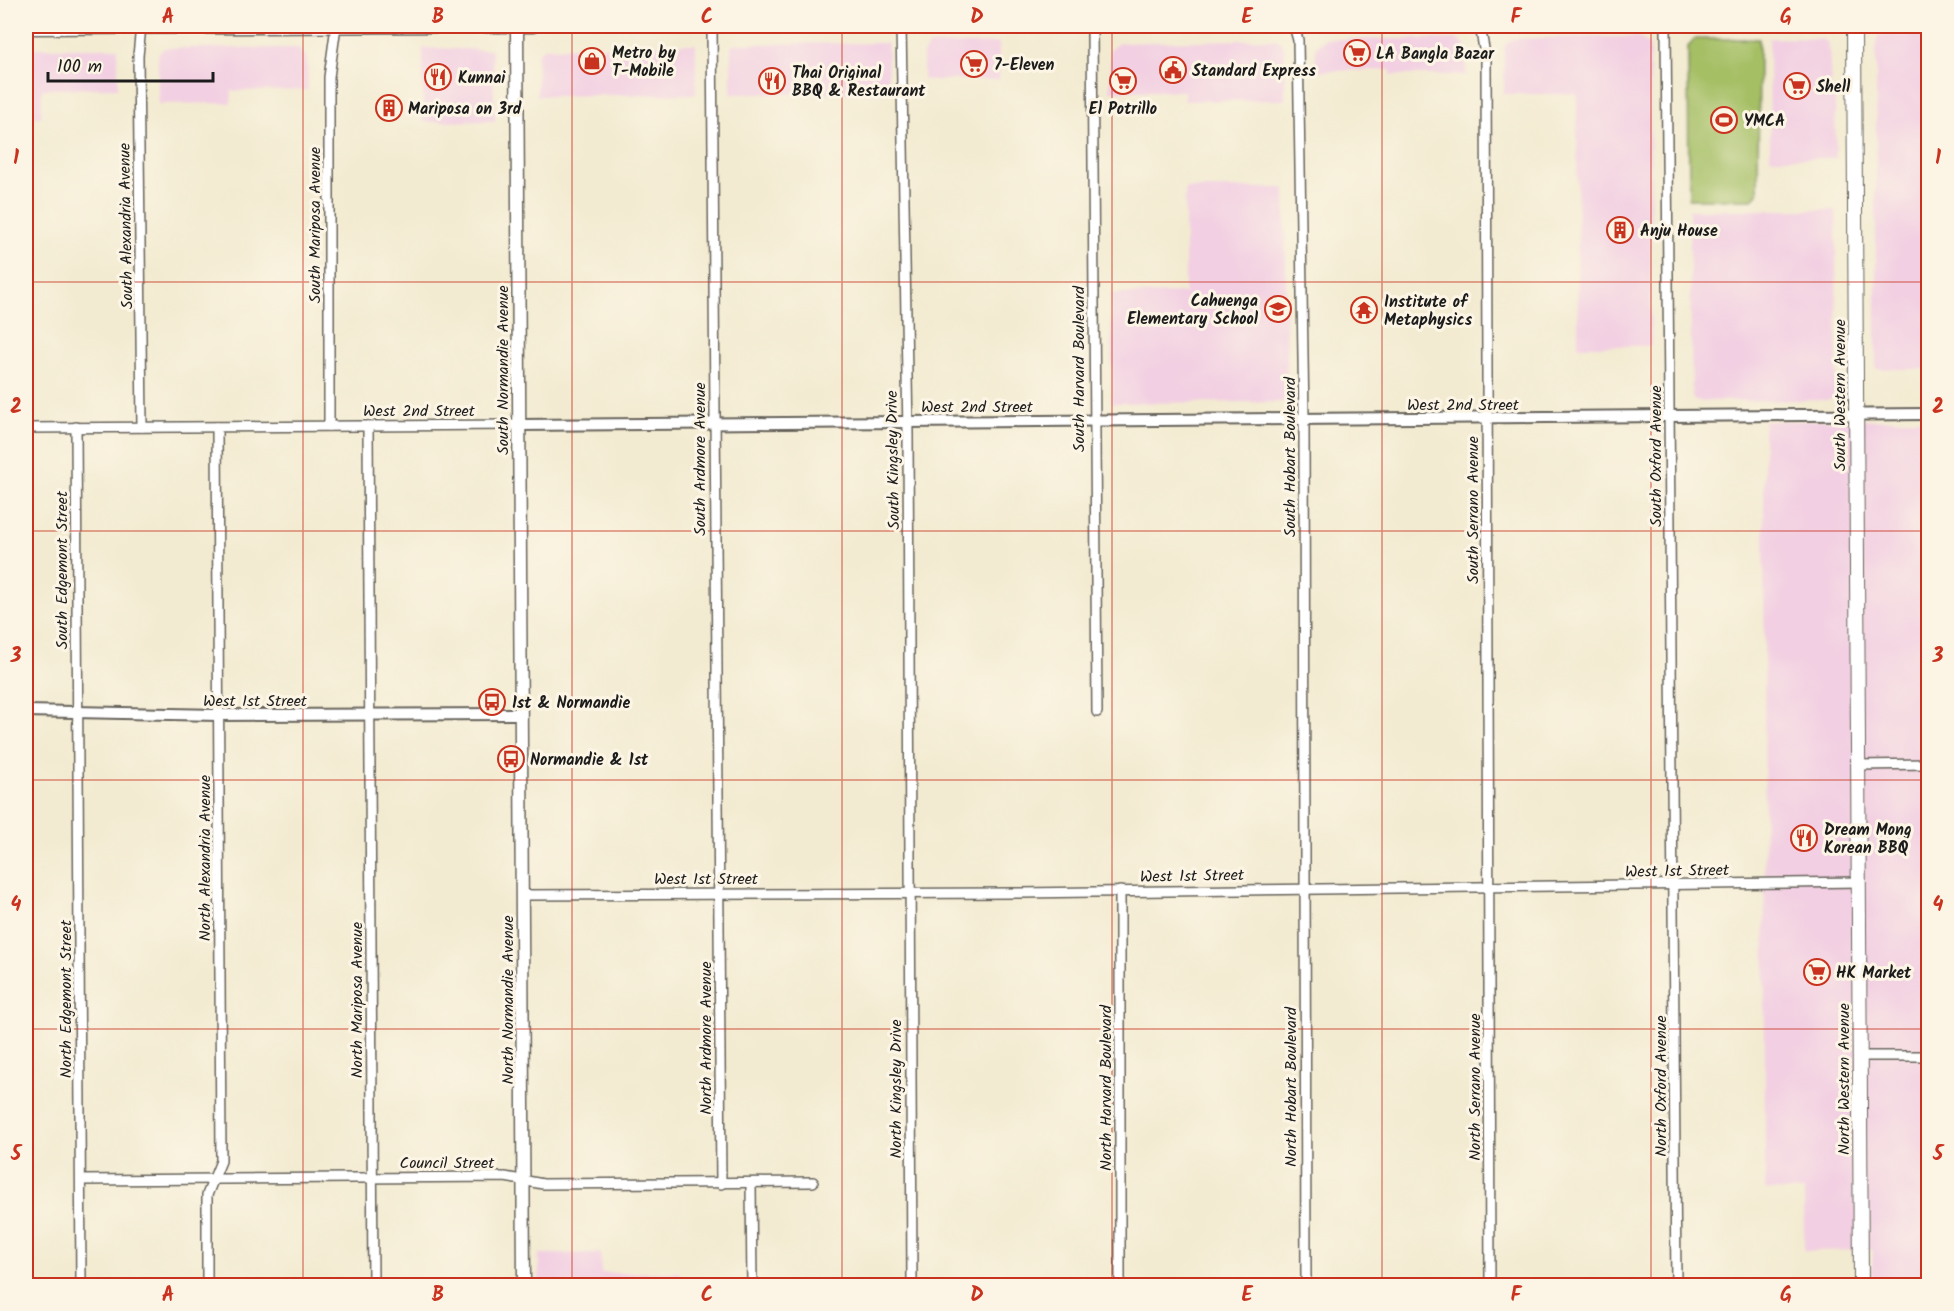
<svg xmlns="http://www.w3.org/2000/svg" width="1954" height="1311" font-family="Kalam,sans-serif">
<style>
.built{fill:#f2cfe2}
.pitch{fill:#a5bf65;stroke:#606e40;stroke-width:1.5}
.lines{fill:none;stroke-linecap:round;stroke-linejoin:round}
.minor-casing{stroke:#67645b;stroke-width:12}
.tertiary-casing{stroke:#67645b;stroke-width:14}
.secondary-casing{stroke:#67645b;stroke-width:15}
.primary-casing{stroke:#67645b;stroke-width:16}
.minor{stroke:#fff;stroke-width:9}
.tertiary{stroke:#fff;stroke-width:10}
.secondary{stroke:#fff;stroke-width:12}
.primary{stroke:#fff;stroke-width:14}
.grid{fill:none;stroke:#c8321e;stroke-width:1.5;stroke-opacity:0.55}
.labels{text-anchor:middle;stroke-width:6;stroke-linejoin:round;paint-order:stroke}
.poi-label{font-size:16px;font-weight:bold;fill:#1c1c1c;stroke:#fcf5e5;text-anchor:start}
.street-label{font-size:16px;fill:#1c1c1c;stroke:#fcf5e5}
.neatline{fill:none;stroke:#c8321e;stroke-width:2}
.grid-label{font-size:20px;text-anchor:middle;font-weight:bold;fill:#c8321e}
</style>
<rect width="100%" height="100%" fill="#fcf5e5"/>
<filter id="ink" filterUnits="userSpaceOnUse"><feTurbulence type="fractalNoise" baseFrequency=".0167" numOctaves="2"/><feDisplacementMap in="SourceGraphic" scale="12" xChannelSelector="R" yChannelSelector="G"/><feConvolveMatrix kernelMatrix="1 2 1 2 8 2 1 2 1" color-interpolation-filters="sRGB"/></filter>
<filter id="wash" filterUnits="userSpaceOnUse"><feTurbulence type="fractalNoise" baseFrequency=".008" numOctaves="4" result="noise"/><feDisplacementMap in="SourceGraphic" scale="24" xChannelSelector="R" yChannelSelector="G"/><feGaussianBlur stdDeviation="1.35" result="paint"/><feColorMatrix in="noise" values="0 0 0 0 0 0 0 0 0 0 0 0 0 0 0 0 0 1.4 0 .05"/><feComposite in="paint" operator="in"/></filter>
<g filter="url(#wash)">
<rect width="100%" height="100%" fill="#f3ebd1"/>
<g class="built">
<path d="M1879 35H1928V369H1876V41Z"/>
<path d="M1577 37H1639L1650 45 1651 346H1578L1577 94H1504V48L1507 42 1513 39Z"/>
<path d="M1769 38 1823 39 1829 44 1831 91H1835L1836 158H1770Z"/>
<path d="M1275 39 1282 43 1285 51V100L1184 101V91H1110V50L1118 43Z"/>
<path d="M1325 39H1457L1465 46 1466 75H1391V70L1315 71 1316 47Z"/>
<path d="M888 43V93L731 94V47L736 44Z"/>
<path d="M999 43V80H923V54L929 45Z"/>
<path d="M696 44V94L537 96V55L543 48Z"/>
<path d="M26 48H118V88L42 89 41 117H26Z"/>
<path d="M164 48H299L307 58 308 90 232 91 231 103 158 104V54Z"/>
<path d="M423 48 492 50 495 121 423 122Z"/>
<path d="M1185 188H1285L1287 402 1112 403 1111 294 1185 293Z"/>
<path d="M1689 210H1836L1837 387 1835 397 1827 400 1698 401 1692 398Z"/>
<path d="M1928 419V1281L1871 1280 1873 1250 1804 1251V1191L1765 1190 1764 421Z"/>
<path d="M601 1253V1273L680 1272V1285H539V1254Z"/>
</g>
<path class="pitch" d="M1694 39H1759L1758 194 1753 199H1689L1688 47Z"/>
</g>
<g filter="url(#ink)">
<g class="lines">
<defs>
<g id="minor">
<path d="M141 26 138 56 142 427"/>
<path d="M712 26 721 1184"/>
<path d="M901 26 908 434 912 1286"/>
<path d="M1092 26 1097 712"/>
<path d="M1294 26 1298 40 1304 419 1306 1286"/>
<path d="M1480 26 1486 60 1490 1286"/>
<path d="M1666 26 1676 1286"/>
<path d="M329 426V77L336 26"/>
<path d="M368 426 373 1286"/>
<path d="M76 427 81 1286"/>
<path d="M26 428 519 425"/>
<path d="M1859 765 1928 764"/>
<path d="M1120 891V1286"/>
<path d="M523 895 1021 893 1860 882"/>
<path d="M1860 1056H1928"/>
<path d="M81 1180 505 1177 543 1184 813 1182"/>
<path d="M751 1184 752 1286"/>
<path d="M207 1286V1195L221 1161 217 427"/>
</g>
<g id="tertiary">
<path d="M519 425 1928 414"/>
<path d="M26 711 218 715 521 714"/>
</g>
<g id="secondary">
<path d="M486 26H533"/>
<path d="M517 26 524 1286"/>
<path d="M26 28 455 26"/>
</g>
<path id="primary" d="M1854 26 1861 1286"/>
</defs>
<use href="#minor" class="minor-casing"/>
<use href="#tertiary" class="tertiary-casing"/>
<use href="#secondary" class="secondary-casing"/>
<use href="#primary" class="primary-casing"/>
<use href="#minor" class="minor"/>
<use href="#tertiary" class="tertiary"/>
<use href="#secondary" class="secondary"/>
<use href="#primary" class="primary"/>
</g>
</g>
<path class="grid" d="M303 26V1286M572 26V1286M842 26V1286M1112 26V1286M1382 26V1286M1651 26V1286M26 282H1928M26 531H1928M26 780H1928M26 1029H1928"/>
<defs>
<symbol id="supermarket-ring" viewBox="-11 -11 22 22"><circle r="9.5" fill="#fcf5e5" stroke="#c8321e" stroke-width="1.5"/><path d="M-6-5.5h2.5l.6 2H6L4.5 2H-2.5L-4.4-4H-6ZM-1.5 3.2a1.3 1.3 0 1 0 .1 0ZM3 3.2a1.3 1.3 0 1 0 .1 0Z" fill="#c8321e"/></symbol>
<symbol id="shop-ring" viewBox="-11 -11 22 22"><circle r="9.5" fill="#fcf5e5" stroke="#c8321e" stroke-width="1.5"/><path d="M-5-2.5h2.3a2.7 3.5 0 0 1 5.4 0H5L5.5 6h-11ZM-1.5-2.5h3a1.5 2.3 0 0 0-3 0Z" fill="#c8321e"/></symbol>
<symbol id="civic-ring" viewBox="-11 -11 22 22"><circle r="9.5" fill="#fcf5e5" stroke="#c8321e" stroke-width="1.5"/><path d="M-.6-6.5H3V-4.5H.6V-3L4-1V1h2V6H-6V1h2V-1L-.6-3ZM-1.2 2.5V6h2.4V2.5Z" fill="#c8321e"/></symbol>
<symbol id="restaurant-ring" viewBox="-11 -11 22 22"><circle r="9.5" fill="#fcf5e5" stroke="#c8321e" stroke-width="1.5"/><path d="M-5-6h1v4h1v-4h1v4h1v-4h1v5L-1.5 .5V6h-2V.5L-5-1ZM5-6V6H3V1.5H1.5Q1.5-4 5-6Z" fill="#c8321e"/></symbol>
<symbol id="building-ring" viewBox="-11 -11 22 22"><circle r="9.5" fill="#fcf5e5" stroke="#c8321e" stroke-width="1.5"/><path d="M-4-6H4V6H1V3H-1V6H-4ZM-2.5-4.3h1.7v1.8h-1.7ZM.8-4.3h1.7v1.8H.8ZM-2.5-1h1.7V.8h-1.7ZM.8-1h1.7V.8H.8Z" fill="#c8321e"/></symbol>
<symbol id="stadium-ring" viewBox="-11 -11 22 22"><circle r="9.5" fill="#fcf5e5" stroke="#c8321e" stroke-width="1.5"/><path d="M0-5a6.5 5 0 1 0 0 10a6.5 5 0 1 0 0-10ZM-3.5-1.8h7v3.6h-7Z" fill="#c8321e"/></symbol>
<symbol id="school-ring" viewBox="-11 -11 22 22"><circle r="9.5" fill="#fcf5e5" stroke="#c8321e" stroke-width="1.5"/><path d="M0-5L7-2L0 1L-7-2ZM-4 1L0 2.5L4 1V4Q0 6-4 4Z" fill="#c8321e"/></symbol>
<symbol id="temple-ring" viewBox="-11 -11 22 22"><circle r="9.5" fill="#fcf5e5" stroke="#c8321e" stroke-width="1.5"/><path d="M0-6L5-2H3V0L6.5 2.5H4V6H1.5V3h-3V6H-4V2.5H-6.5L-3 0V-2H-5Z" fill="#c8321e"/></symbol>
<symbol id="bus-ring" viewBox="-11 -11 22 22"><circle r="9.5" fill="#fcf5e5" stroke="#c8321e" stroke-width="1.5"/><path d="M-5-6H5V4H4V6H2V4H-2V6H-4V4H-5ZM-3.5-4V0h7V-4ZM-3.5 1.2v1.5H-2V1.2ZM2 1.2v1.5H3.5V1.2Z" fill="#c8321e"/></symbol>
</defs>
<g fill-rule="evenodd">
<use href="#supermarket-ring" x="1342" y="38" width="30" height="30"/>
<use href="#shop-ring" x="577" y="46" width="30" height="30"/>
<use href="#supermarket-ring" x="959" y="49" width="30" height="30"/>
<use href="#civic-ring" x="1158" y="55" width="30" height="30"/>
<use href="#restaurant-ring" x="423" y="62" width="30" height="30"/>
<use href="#restaurant-ring" x="757" y="66" width="30" height="30"/>
<use href="#supermarket-ring" x="1108" y="66" width="30" height="30"/>
<use href="#supermarket-ring" x="1782" y="71" width="30" height="30"/>
<use href="#building-ring" x="374" y="93" width="30" height="30"/>
<use href="#stadium-ring" x="1709" y="105" width="30" height="30"/>
<use href="#building-ring" x="1605" y="215" width="30" height="30"/>
<use href="#school-ring" x="1263" y="294" width="30" height="30"/>
<use href="#temple-ring" x="1349" y="295" width="30" height="30"/>
<use href="#bus-ring" x="477" y="687" width="30" height="30"/>
<use href="#bus-ring" x="496" y="744" width="30" height="30"/>
<use href="#restaurant-ring" x="1789" y="823" width="30" height="30"/>
<use href="#supermarket-ring" x="1802" y="957" width="30" height="30"/>
</g>
<g class="labels">
<g class="poi-label">
<text x="612" y="58">Metro by<tspan x="612" dy="18">T-Mobile</tspan></text>
<text x="1376" y="59">LA Bangla Bazar</text>
<text x="994" y="70">7-Eleven</text>
<text x="1192" y="76">Standard Express</text>
<text x="792" y="78">Thai Original<tspan x="792" dy="18">BBQ &amp; Restaurant</tspan></text>
<text x="458" y="83">Kunnai</text>
<text x="1816" y="92">Shell</text>
<text x="408" y="114">Mariposa on 3rd</text>
<text x="1123" y="114" text-anchor="middle">El Potrillo</text>
<text x="1744" y="126">YMCA</text>
<text x="1640" y="236">Anju House</text>
<text x="1258" y="306" text-anchor="end">Cahuenga<tspan x="1258" dy="18">Elementary School</tspan></text>
<text x="1384" y="307">Institute of<tspan x="1384" dy="18">Metaphysics</tspan></text>
<text x="512" y="708">1st &amp; Normandie</text>
<text x="530" y="765">Normandie &amp; 1st</text>
<text x="1824" y="835">Dream Mong<tspan x="1824" dy="18">Korean BBQ</tspan></text>
<text x="1836" y="978">HK Market</text>
</g>
<g class="street-label">
<text transform="translate(314 225) rotate(-90)" y="6">South Mariposa Avenue</text>
<text transform="translate(125 226) rotate(-91)" y="6">South Alexandria Avenue</text>
<text transform="translate(1078 369) rotate(-90)" y="6">South Harvard Boulevard</text>
<text transform="translate(502 370) rotate(-90)" y="6">South Normandie Avenue</text>
<text transform="translate(1839 395) rotate(-90)" y="6">South Western Avenue</text>
<text x="1463" y="410">West 2nd Street</text>
<text x="977" y="412">West 2nd Street</text>
<text x="419" y="416">West 2nd Street</text>
<text transform="translate(1655 456) rotate(-90)" y="6">South Oxford Avenue</text>
<text transform="translate(1289 457) rotate(-90)" y="6">South Hobart Boulevard</text>
<text transform="translate(699 459) rotate(-90)" y="6">South Ardmore Avenue</text>
<text transform="translate(892 460) rotate(-91)" y="6">South Kingsley Drive</text>
<text transform="translate(1472 510) rotate(-90)" y="6">South Serrano Avenue</text>
<text transform="translate(61 570) rotate(-90)" y="6">South Edgemont Street</text>
<text x="255" y="706">West 1st Street</text>
<text transform="translate(204 858) rotate(-90)" y="6">North Alexandria Avenue</text>
<text transform="translate(1677 870) rotate(-1)" y="6">West 1st Street</text>
<text transform="translate(1192 875) rotate(-1)" y="6">West 1st Street</text>
<text x="706" y="884">West 1st Street</text>
<text transform="translate(65 999) rotate(-90)" y="6">North Edgemont Street</text>
<text transform="translate(356 1000) rotate(-90)" y="6">North Mariposa Avenue</text>
<text transform="translate(507 1000) rotate(-90)" y="6">North Normandie Avenue</text>
<text transform="translate(705 1038) rotate(-90)" y="6">North Ardmore Avenue</text>
<text transform="translate(1843 1079) rotate(-90)" y="6">North Western Avenue</text>
<text transform="translate(1660 1086) rotate(-90)" y="6">North Oxford Avenue</text>
<text transform="translate(1290 1087) rotate(-90)" y="6">North Hobart Boulevard</text>
<text transform="translate(1474 1087) rotate(-90)" y="6">North Serrano Avenue</text>
<text transform="translate(1105 1088) rotate(-90)" y="6">North Harvard Boulevard</text>
<text transform="translate(895 1089) rotate(-90)" y="6">North Kingsley Drive</text>
<text x="447" y="1168">Council Street</text>
</g>
</g>
<rect width="1954" height="1311" fill="none" stroke="#fcf5e5" stroke-width="66"/>
<path d="M48 72v9h165v-9" fill="none" stroke="#1c1c1c" stroke-width="3"/>
<text x="57" y="72" font-size="18" fill="#1c1c1c" stroke="#fcf5e5" stroke-width="4.5" paint-order="stroke">100 m</text>
<rect x="33" y="33" width="1888" height="1245" class="neatline"/>
<g class="grid-label">
<text x="168" y="23">A</text>
<text x="438" y="23">B</text>
<text x="707" y="23">C</text>
<text x="977" y="23">D</text>
<text x="1247" y="23">E</text>
<text x="1516" y="23">F</text>
<text x="1786" y="23">G</text>
<text x="16" y="164">1</text>
<text x="1938" y="164">1</text>
<text x="16" y="413">2</text>
<text x="1938" y="413">2</text>
<text x="16" y="662">3</text>
<text x="1938" y="662">3</text>
<text x="16" y="911">4</text>
<text x="1938" y="911">4</text>
<text x="16" y="1160">5</text>
<text x="1938" y="1160">5</text>
<text x="168" y="1301">A</text>
<text x="438" y="1301">B</text>
<text x="707" y="1301">C</text>
<text x="977" y="1301">D</text>
<text x="1247" y="1301">E</text>
<text x="1516" y="1301">F</text>
<text x="1786" y="1301">G</text>
</g>
</svg>
